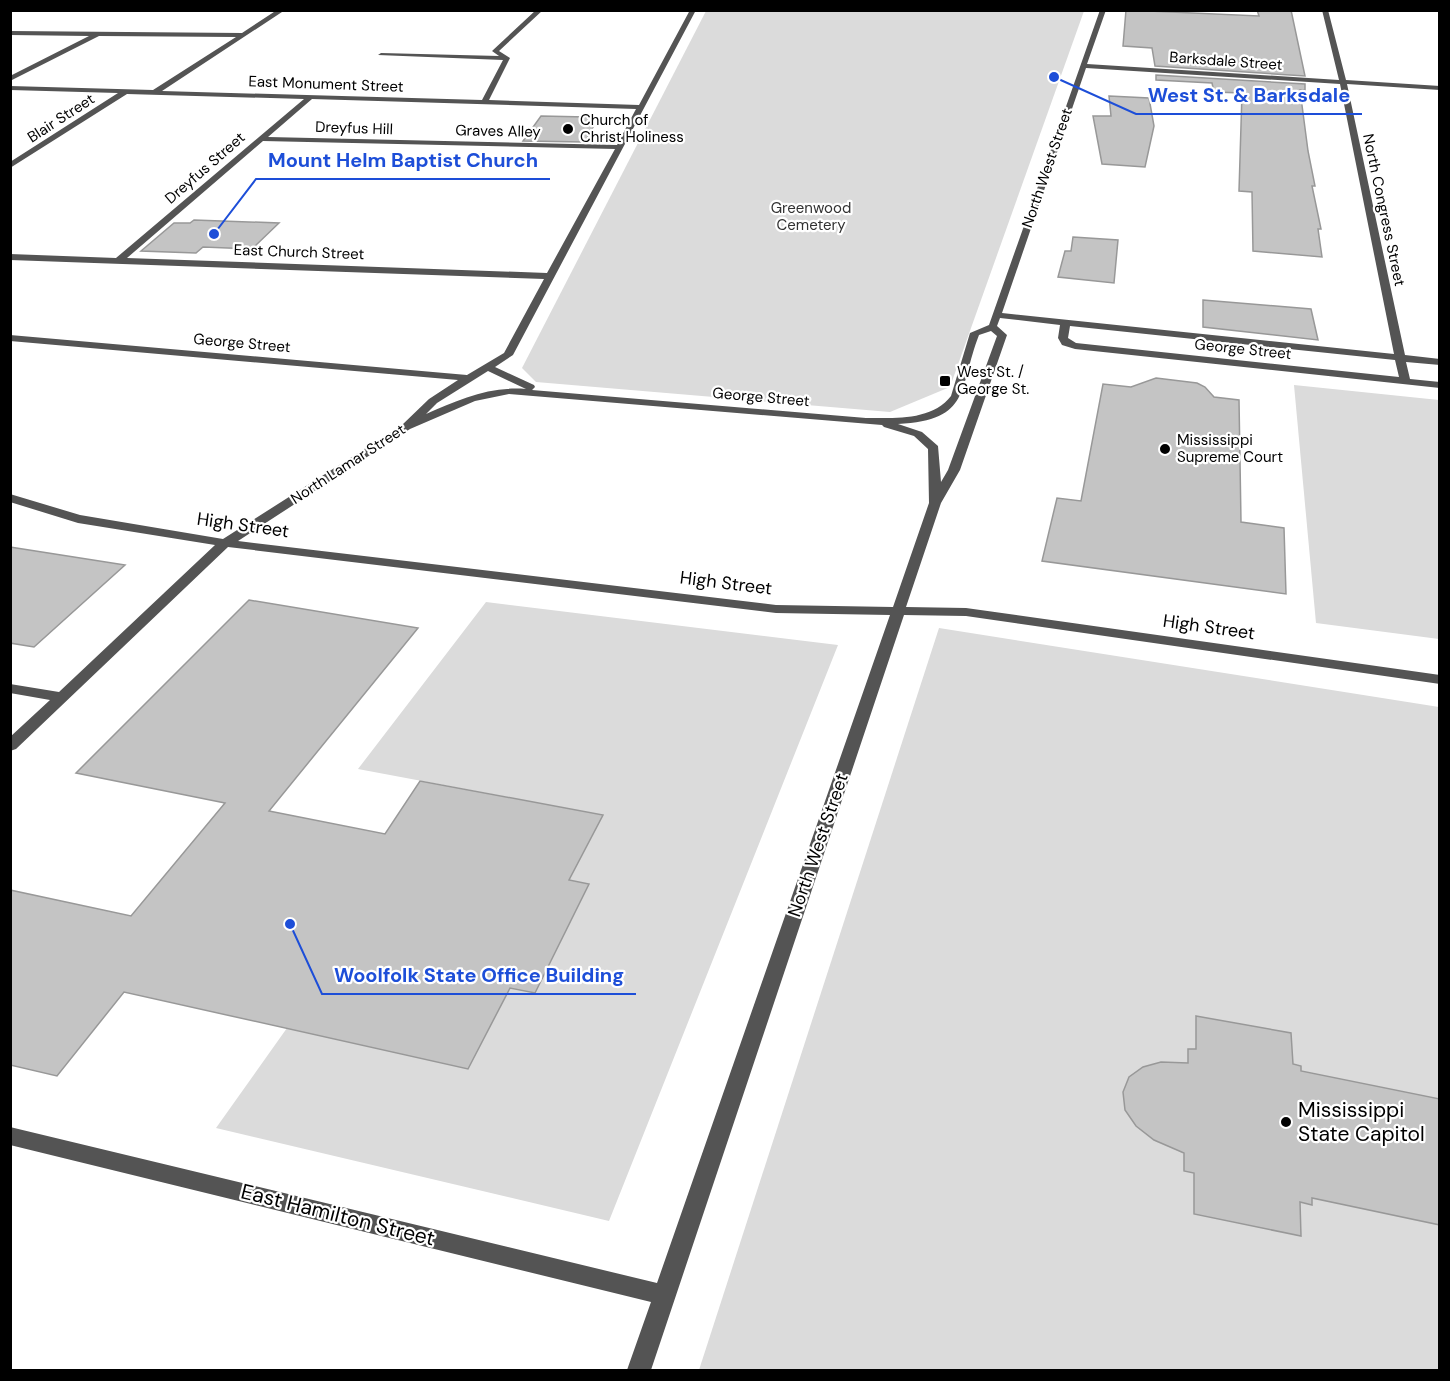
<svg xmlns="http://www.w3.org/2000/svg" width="1450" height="1381" font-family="'DM Sans',sans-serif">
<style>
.green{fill:#dbdbdb}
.building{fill:#c4c4c4;stroke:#989898;stroke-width:1.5}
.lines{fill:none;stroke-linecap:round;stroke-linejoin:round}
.minor{fill:#545454;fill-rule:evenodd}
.poi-dot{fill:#000;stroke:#fff;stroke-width:2}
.labels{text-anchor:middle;stroke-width:4.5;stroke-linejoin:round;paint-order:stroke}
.far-street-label{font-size:15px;fill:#000;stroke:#fff}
.far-poi-label{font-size:15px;fill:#000;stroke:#fff;text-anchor:start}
.far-park-label{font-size:15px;fill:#323232;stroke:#fff}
.street-label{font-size:18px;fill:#000;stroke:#fff}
.near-poi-label{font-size:21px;fill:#000;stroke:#fff;text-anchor:start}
.near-street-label{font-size:21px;fill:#000;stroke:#fff}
.leader{fill:none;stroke:#1d4ed8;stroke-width:2}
.callout-dot{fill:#1d4ed8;stroke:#fff;stroke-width:2}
.callout-label{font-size:20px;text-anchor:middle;font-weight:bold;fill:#1d4ed8;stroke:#fff;stroke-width:4.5;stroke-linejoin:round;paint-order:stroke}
</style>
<rect width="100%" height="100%" fill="#fff"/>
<g class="green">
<path d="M706 11H1084L950 387 890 412 536 382 522 368Z"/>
<path d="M1294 385 1439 400V639L1316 623Z"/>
<path d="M486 602 838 645 609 1221 216 1128 287 1028 468 1069 510 988 589 884 569 880 603 815 358 769Z"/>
<path d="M939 628 1439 707V1370H699Z"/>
</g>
<g class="building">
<path d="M1126 10 1259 16 1257 10H1291L1305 76 1155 66 1152 48 1123 46Z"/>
<path d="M1156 75 1305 84V90H1300L1308 151 1315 186H1312L1321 229H1318L1322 257 1253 251 1252 192 1239 191 1242 93 1214 92 1212 83 1156 80Z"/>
<path d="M1109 96 1149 98 1154 126 1145 167 1102 164 1093 116H1111Z"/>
<path d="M541 116 587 117 598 118 585 142 523 141Z"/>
<path d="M194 220 279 223 252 249 203 247 196 253 141 251 174 223H190Z"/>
<path d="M1073 237 1118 240 1114 283 1058 277 1065 251H1071Z"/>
<path d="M1203 300 1311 309 1318 340 1203 327Z"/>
<path d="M1156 378 1197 383 1205 387 1214 397 1239 400 1241 522 1284 528 1286 594 1042 561 1057 498 1081 501 1103 384 1131 387Z"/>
<path d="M10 547 125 565 34 647 10 643Z"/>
<path d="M249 600 418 628 269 811 385 834 420 781 603 815 569 880 589 884 535 993 510 988 468 1069 124 992 57 1076 10 1065V890L131 916 225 803 76 773Z"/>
<path d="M1196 1016 1291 1033 1293 1064 1301 1066V1071L1440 1099V1225L1312 1198V1205L1300 1202 1301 1236 1194 1214V1173L1184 1171V1153L1154 1140 1136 1126 1125 1110 1123 1092 1129 1077 1143 1067 1161 1062 1188 1063V1049H1196Z"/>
</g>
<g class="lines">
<path class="minor" d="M277 10H285L162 91 482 100 503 60 378 55 381 53 499 56 492 51 536 10H543L499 51 510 58 489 100 639 105 690 10H696L513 355 495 367 534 385 535 387 532 390 866 418C894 418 932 421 951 396L970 333 989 325 1100 10H1106L1087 64 1339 80 1322 10H1328L1346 80 1440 86V90L1347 84 1405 355 1440 359V365L1406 362 1410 379 1440 382V388L1075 349 1062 345 1058 338 1060 325 1000 318 997 326 1007 335 960 470 941 503 906 607 966 608 1440 675V684L966 616 904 615 651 1370H627L651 1302 10 1145V1127L657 1283 890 615 776 613 228 547 16 749 10 751V737L50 700 10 693V684L59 692 215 545 78 523 10 502V494L80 515 223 539 402 425 429 399 458 380 10 341V335L467 375 504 353 544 279 10 260V254L116 258 304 99 127 94 10 168V162L118 93 10 90V86L153 90 236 37 99 36 10 81V76L89 36 10 35V31L242 33ZM1086 68 1340 84 1394 354 1002 313ZM312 99 636 109 617 145 268 137ZM263 141 615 149 547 273 127 258ZM1070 326 1395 360 1399 377 1076 343 1068 338ZM991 331 997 336 948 470 941 482 938 446 922 432 898 424C972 420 958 389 979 335ZM488 371 526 389C489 386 458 400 426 414L437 403ZM509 394 882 425 884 427 914 436 928 449 929 503 893 607 776 605 238 541 410 429 475 401Z"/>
</g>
<g class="poi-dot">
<circle cx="568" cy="129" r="6"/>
<rect x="939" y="375" width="12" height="12" rx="3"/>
<circle cx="1165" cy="449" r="6"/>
<circle cx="1286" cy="1122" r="6"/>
</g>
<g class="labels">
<g class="far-street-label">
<text transform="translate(1226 61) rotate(4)" y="5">Barksdale Street</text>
<text transform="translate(326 84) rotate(2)" y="5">East Monument Street</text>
<text transform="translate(61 118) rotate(-33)" y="5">Blair Street</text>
<text transform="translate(354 128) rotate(2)" y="5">Dreyfus Hill</text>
<text transform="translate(498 131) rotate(1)" y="5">Graves Alley</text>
<text transform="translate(205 168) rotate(-41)" y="5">Dreyfus Street</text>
<text transform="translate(1047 168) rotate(-71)" y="5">North West Street</text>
<text transform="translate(1384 210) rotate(78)" y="5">North Congress Street</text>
<text transform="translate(299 252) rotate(2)" y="5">East Church Street</text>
<text transform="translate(242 343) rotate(5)" y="5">George Street</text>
<text transform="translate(1243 349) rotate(6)" y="5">George Street</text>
<text transform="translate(761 397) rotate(5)" y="5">George Street</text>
<text transform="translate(348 464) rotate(-33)" y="5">North Lamar Street</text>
</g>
<g class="far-poi-label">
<text x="580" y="125">Church of<tspan x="580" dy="17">Christ Holiness</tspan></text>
<text x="957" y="377">West St. /<tspan x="957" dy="17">George St.</tspan></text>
<text x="1177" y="445">Mississippi<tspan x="1177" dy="17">Supreme Court</tspan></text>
</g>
<g class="far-park-label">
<text x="811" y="213">Greenwood<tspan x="811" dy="17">Cemetery</tspan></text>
</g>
<g class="street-label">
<text transform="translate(243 525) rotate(8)" y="6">High Street</text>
<text transform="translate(726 583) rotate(7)" y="6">High Street</text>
<text transform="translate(1209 627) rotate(8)" y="6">High Street</text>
<text transform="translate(818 845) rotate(-71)" y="6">North West Street</text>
</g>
<g class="near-poi-label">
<text x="1298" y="1117">Mississippi<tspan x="1298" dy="24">State Capitol</tspan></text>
</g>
<g class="near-street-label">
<text transform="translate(338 1215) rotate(14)" y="7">East Hamilton Street</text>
</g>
</g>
<path class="leader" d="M1054 77L1136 114H1362M214 234L256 179H550M290 924L322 994H636"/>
<g class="callout-dot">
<circle cx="1054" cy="77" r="6"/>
<circle cx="214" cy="234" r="6"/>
<circle cx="290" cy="924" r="6"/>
</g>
<g class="callout-label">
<text x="1249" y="102">West St. &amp; Barksdale</text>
<text x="403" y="167">Mount Helm Baptist Church</text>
<text x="479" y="982">Woolfolk State Office Building</text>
</g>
<rect width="1450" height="1381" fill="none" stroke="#000000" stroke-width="24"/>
</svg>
